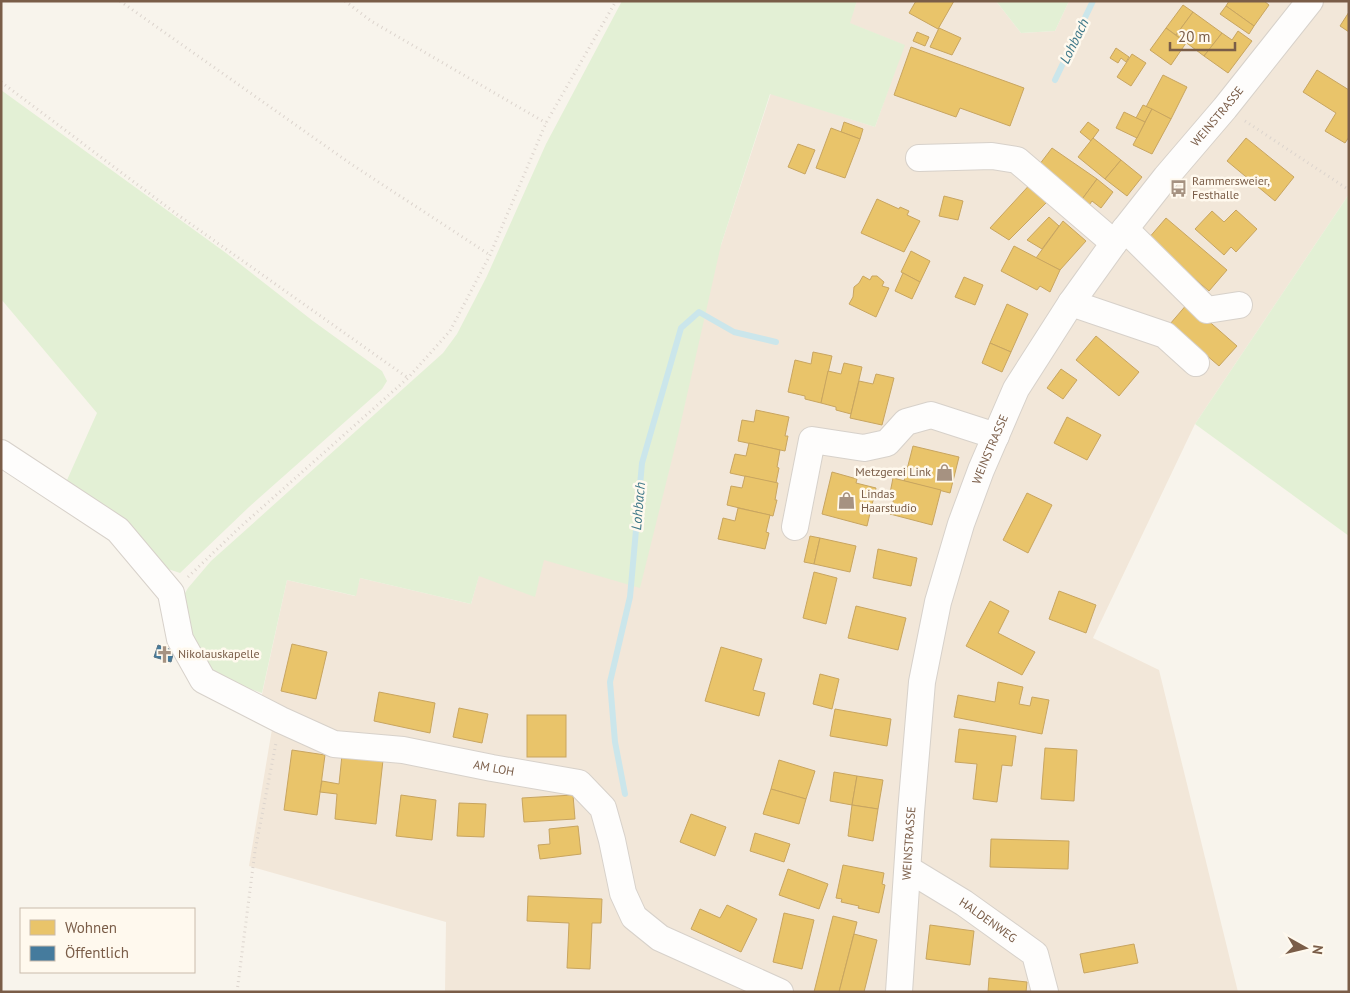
<svg xmlns="http://www.w3.org/2000/svg" width="1350" height="993" font-family="'PT Sans',sans-serif">
<style>
.residential{fill:#f2e7d9}
.green{fill:#e3f0d5}
.homes{fill:#e9c46a;stroke:#c8a560}
.public{fill:#457b9d;stroke:#557284}
.lines{fill:none;stroke-linecap:round;stroke-linejoin:round}
.stream{stroke:#cbe6eb;stroke-width:6}
.minor-casing{stroke:#d7d1ca;stroke-width:28}
.path{stroke:#dcd4cd;stroke-width:3;stroke-dasharray:1 4;stroke-linecap:butt}
.minor{stroke:#fefdfc;stroke-width:26}
.labels{text-anchor:middle;stroke-width:5;stroke-linejoin:round;paint-order:stroke}
.street-label{font-size:12px;fill:#7a5d48;stroke:#fff9ee}
.poi-label{font-size:12px;fill:#7a5d48;stroke:#fff9ee;text-anchor:start}
.water-label{font-size:14px;font-style:italic;fill:#3d7788;stroke:#fff9ee}
</style>
<rect width="100%" height="100%" fill="#f8f4ec"/>
<path class="residential" d="M857 1H996L1021 33 1055 31 1069 1H1349V194L1195 424 1093 638 1159 670 1238 992H445L446 922 249 866 272 729 257 717 287 580 355 596 360 578 471 604 479 575 544 560 721 245 771 93 875 127 904 45 849 23Z"/>
<g class="green">
<path d="M622 1H857L850 23 905 45 875 127 770 94 721 245 678 435 640 588 544 560 535 597 479 576 471 604 360 578 356 596 287 580 262 693 214 676 177 607 188 588 211 561 443 353 457 334 487 276 546 144Z"/>
<path d="M996 1H1069L1055 31 1021 33Z"/>
<path d="M1 90 226 253 313 321 382 371 387 381 382 389 249 507 180 573 168 569 119 524 63 489 97 413 1 299Z"/>
<path d="M1349 194V536L1195 424Z"/>
</g>
<g class="homes">
<path d="M916 1H954L938 29 909 13Z"/>
<path d="M1229 1H1264L1269 5 1254 26 1226 6Z"/>
<path d="M1183 5 1193 12 1176 35 1166 28Z"/>
<path d="M1226 6 1254 26 1249 34 1220 14Z"/>
<path d="M1193 12 1222 33 1204 56 1176 35Z"/>
<path d="M1349 12V32L1340 26Z"/>
<path d="M939 28 961 38 952 55 930 47Z"/>
<path d="M1166 28 1186 43 1171 65 1150 50Z"/>
<path d="M1238 31 1252 41 1228 73 1204 56 1222 33 1232 40Z"/>
<path d="M917 32 929 37 925 46 913 41Z"/>
<path d="M911 47 1024 88 1010 126 960 108 956 117 894 95Z"/>
<path d="M1116 48 1129 57 1126 62 1121 58 1118 63 1110 58Z"/>
<path d="M1132 54 1146 63 1131 86 1117 77Z"/>
<path d="M1317 70 1349 90V137L1345 143 1325 131 1336 113 1303 92Z"/>
<path d="M1163 75 1187 87 1171 119 1146 107Z"/>
<path d="M1143 105 1152 109 1145 122 1136 118Z"/>
<path d="M1152 109 1171 119 1152 154 1133 145Z"/>
<path d="M1124 112 1145 122 1137 138 1116 128Z"/>
<path d="M844 122 863 129 860 139 841 132Z"/>
<path d="M1088 122 1099 130 1091 141 1080 132Z"/>
<path d="M831 128 860 139 845 178 816 168Z"/>
<path d="M1093 138 1121 160 1105 179 1078 157Z"/>
<path d="M1246 138 1294 177 1275 201 1227 161Z"/>
<path d="M798 144 815 150 805 174 788 167Z"/>
<path d="M1052 148 1097 179 1080 202 1036 169Z"/>
<path d="M1121 160 1142 177 1127 196 1105 179Z"/>
<path d="M1097 179 1113 192 1101 208 1092 201 1087 208 1080 202Z"/>
<path d="M1034 180 1053 196 1009 240 990 228Z"/>
<path d="M944 196 963 201 958 220 939 216Z"/>
<path d="M877 199 899 209 900 207 909 211 907 215 920 221 904 252 861 233Z"/>
<path d="M1236 210 1257 229 1236 252 1231 247 1224 255 1195 229 1212 211 1224 222Z"/>
<path d="M1049 217 1059 226 1042 249 1027 240Z"/>
<path d="M1166 218 1227 270 1209 291 1148 239Z"/>
<path d="M1063 221 1086 241 1060 270 1036 258Z"/>
<path d="M1014 246 1060 270 1050 292 1040 286 1037 290 1001 271Z"/>
<path d="M911 251 930 261 920 282 901 272Z"/>
<path d="M903 273 920 282 912 299 895 291Z"/>
<path d="M863 276 870 280 872 276H877L884 282 882 286 889 288 876 317 849 304 853 297 854 287 859 283Z"/>
<path d="M964 277 983 285 975 305 955 297Z"/>
<path d="M1188 303 1237 346 1219 366 1170 324Z"/>
<path d="M1007 304 1028 314 1011 352 990 343Z"/>
<path d="M1096 336 1139 372 1119 396 1076 360Z"/>
<path d="M990 343 1011 352 1002 372 982 363Z"/>
<path d="M813 352 832 356 821 403 805 399V396L788 392 795 360 811 364Z"/>
<path d="M844 363 862 367 851 414 836 410V407L821 403 828 371 841 374Z"/>
<path d="M1061 369 1077 380 1063 399 1047 388Z"/>
<path d="M876 374 894 378 882 425 850 418 859 381 873 384Z"/>
<path d="M756 410 789 417 785 436H788L785 451 738 441 742 420 754 422Z"/>
<path d="M1067 417 1101 435 1087 460 1054 443Z"/>
<path d="M749 443 780 450 777 467 779 468 776 483 730 473 735 454 746 456Z"/>
<path d="M913 446 959 457 950 493 904 481Z"/>
<path d="M832 472 857 479 856 483 876 488 867 526 822 514Z"/>
<path d="M745 476 778 483 775 500H777L773 516 727 505 731 486 742 488Z"/>
<path d="M893 478 941 490 932 525 890 514 895 494 890 493Z"/>
<path d="M1027 493 1052 505 1028 553 1003 540Z"/>
<path d="M738 508 770 515 766 532 769 533 765 549 718 539 723 518 735 521Z"/>
<path d="M810 536 820 538 814 564 804 562Z"/>
<path d="M820 538 856 546 850 572 814 564Z"/>
<path d="M878 549 917 558 911 586 873 578Z"/>
<path d="M814 572 837 578 826 624 803 618Z"/>
<path d="M1059 591 1096 605 1086 633 1049 619Z"/>
<path d="M990 601 1009 611 998 633 1035 652 1022 675 966 646Z"/>
<path d="M856 606 906 618 898 650 848 638Z"/>
<path d="M292 644 327 652 316 699 281 691Z"/>
<path d="M721 647 762 659 753 690 765 693 759 716 705 701Z"/>
<path d="M820 674 839 679 832 709 813 704Z"/>
<path d="M998 682 1023 687 1019 704 1030 706 1032 697 1049 700 1042 734 954 717 958 695 995 702Z"/>
<path d="M379 692 435 703 430 733 374 721Z"/>
<path d="M459 708 488 714 482 743 453 737Z"/>
<path d="M835 709 891 719 887 746 830 736Z"/>
<rect x="527" y="715" width="39" height="42"/>
<path d="M959 729 1016 736 1012 766 1002 765 997 802 973 799 977 764 955 762Z"/>
<path d="M1045 748 1077 750 1074 801 1041 799Z"/>
<path d="M292 750 325 755 317 815 284 810Z"/>
<path d="M342 755 383 760 376 824 335 819 337 794 320 792 322 781 339 784Z"/>
<path d="M779 760 815 771 806 799 771 789Z"/>
<path d="M834 772 857 776 852 805 830 801Z"/>
<path d="M857 776 883 780 878 809 852 805Z"/>
<path d="M771 789 806 799 799 824 763 814Z"/>
<path d="M401 795 436 800 432 840 396 836Z"/>
<path d="M573 795 575 819 524 822 522 798Z"/>
<path d="M459 803 486 804 484 837 457 836Z"/>
<path d="M852 805 878 809 873 841 848 836Z"/>
<path d="M691 814 726 827 715 856 680 842Z"/>
<path d="M578 826 581 854 540 859 538 845 550 844 549 829Z"/>
<path d="M755 833 790 844 784 862 750 851Z"/>
<path d="M991 839 1069 841 1068 869 990 867Z"/>
<path d="M843 865 884 873 882 884 885 885 879 913 858 908 859 906 841 902 842 899 836 898Z"/>
<path d="M788 869 828 884 819 909 779 895Z"/>
<path d="M528 896 602 899 601 923H592L590 969 567 968 569 923 527 921Z"/>
<path d="M727 905 757 919 741 952 691 929 700 909 720 918Z"/>
<path d="M784 913 814 920 802 969 773 962Z"/>
<path d="M833 916 857 922 839 992H814Z"/>
<path d="M930 925 974 931 970 965 926 959Z"/>
<path d="M854 934 877 940 864 992H839Z"/>
<path d="M1134 944 1138 963 1084 973 1080 954Z"/>
<path d="M989 978 1027 982 1026 992H988Z"/>
</g>
<path class="public" d="M158 645 174 651 171 662 154 657Z"/>
<g class="lines">
<g class="stream">
<path d="M1055 80 1093 1"/>
<path d="M625 794 615 742 610 682 630 597 642 463 681 328 699 312 734 332 776 342"/>
</g>
<defs>
<g id="minor">
<path d="M919 158 992 156 1017 160 1114 243"/>
<path d="M1125 229 1207 310 1239 305"/>
<path d="M1071 303 1165 335 1196 363"/>
<path id="s1" d="M1 453 118 530 171 593 180 639 203 680 281 720 334 744 403 750 492 768 579 783 603 808 612 840 623 893 634 917 660 938 780 992"/>
<path d="M795 527 812 440 864 448 887 443 906 422 931 415 996 436"/>
<path id="s2" d="M908 869 964 903 1035 954 1045 992"/>
<path id="s3" d="M899 992 911 812 922 682 938 602 961 524 981 470 1016 389 1071 303 1114 243 1166 177 1225 108 1310 1"/>
</g>
</defs>
<use href="#minor" class="minor-casing"/>
<g class="path">
<path d="M120 1 351 164 490 255"/>
<path d="M345 1 371 21 546 123"/>
<path d="M1 82 178 215 408 378"/>
<path d="M1245 121 1349 190"/>
<path d="M188 577 238 529 408 378 450 331 490 255 546 123 616 1"/>
<path d="M237 992 255 851 276 743"/>
</g>
<use href="#minor" class="minor"/>
</g>
<defs>
<symbol id="bus-bare" viewBox="-9 -9 18 18"><path d="M-5-6H5V4H4V6H2V4H-2V6H-4V4H-5ZM-3.5-4V0h7V-4ZM-3.5 1.2v1.5H-2V1.2ZM2 1.2v1.5H3.5V1.2Z" fill="#a69281" stroke="#fff9ee" stroke-width="2.5" paint-order="stroke"/></symbol>
<symbol id="shop-bare" viewBox="-9 -9 18 18"><path d="M-5-2.5h2.3a2.7 3.5 0 0 1 5.4 0H5L5.5 6h-11ZM-1.5-2.5h3a1.5 2.3 0 0 0-3 0Z" fill="#a69281" stroke="#fff9ee" stroke-width="2.5" paint-order="stroke"/></symbol>
<symbol id="church-bare" viewBox="-9 -9 18 18"><path d="M-1.2-6h2.4v3.5h3.3v2.4h-3.3V6h-2.4V-.1h-3.3v-2.4h3.3Z" fill="#a69281" stroke="#fff9ee" stroke-width="2.5" paint-order="stroke"/></symbol>
</defs>
<g fill-rule="evenodd">
<use href="#bus-bare" x="1166" y="176" width="25" height="25"/>
<use href="#shop-bare" x="932" y="460" width="25" height="25"/>
<use href="#shop-bare" x="834" y="488" width="25" height="25"/>
<use href="#church-bare" x="152" y="642" width="25" height="25"/>
</g>
<g class="labels">
<g class="street-label">
<text dy="4" stroke="none"><textPath href="#s3" startOffset="959">WEINSTRASSE</textPath></text>
<text dy="4" stroke="none"><textPath href="#s3" startOffset="554">WEINSTRASSE</textPath></text>
<text dy="4" stroke="none"><textPath href="#s1" startOffset="624">AM LOH</textPath></text>
<text dy="4" stroke="none"><textPath href="#s3" startOffset="149">WEINSTRASSE</textPath></text>
<text dy="4" stroke="none"><textPath href="#s2" startOffset="95">HALDENWEG</textPath></text>
</g>
<g class="poi-label">
<text x="1192" y="185">Rammersweier,<tspan x="1192" dy="14">Festhalle</tspan></text>
<text x="931" y="476" text-anchor="end">Metzgerei Link</text>
<text x="861" y="498">Lindas<tspan x="861" dy="14">Haarstudio</tspan></text>
<text x="178" y="658">Nikolauskapelle</text>
</g>
<g class="water-label">
<text transform="translate(1074 41) rotate(-64)" y="5">Lohbach</text>
<text transform="translate(638 506) rotate(-85)" y="5">Lohbach</text>
</g>
</g>
<rect width="1350" height="993" fill="none" stroke="#7a5d48" stroke-width="5"/>
<rect x="20" y="908" width="175" height="65" fill="#fff9ee" stroke="#cabbac"/>
<rect x="30" y="920" width="25" height="15" fill="#e9c46a" stroke="#cabbac"/>
<text x="65" y="933" font-size="15" fill="#7a5d48">Wohnen</text>
<rect x="30" y="946" width="25" height="15" fill="#457b9d" stroke="#cabbac"/>
<text x="65" y="958" font-size="15" fill="#7a5d48">Öffentlich</text>
<g transform="translate(1305 948) rotate(98)" stroke="#fff9ee" stroke-width="4" paint-order="stroke">
<path d="M0-4L9 19L0 12L-9 19Z" fill="#7a5d48"/>
<text y="-8" font-size="14" font-weight="bold" text-anchor="middle" fill="#7a5d48">N</text>
</g>
<path d="M1170 42v8h65v-8" fill="none" stroke="#7a5d48" stroke-width="2.5"/>
<text x="1178" y="42" font-size="15" fill="#7a5d48" stroke="#fff9ee" stroke-width="4" paint-order="stroke">20 m</text>
</svg>
